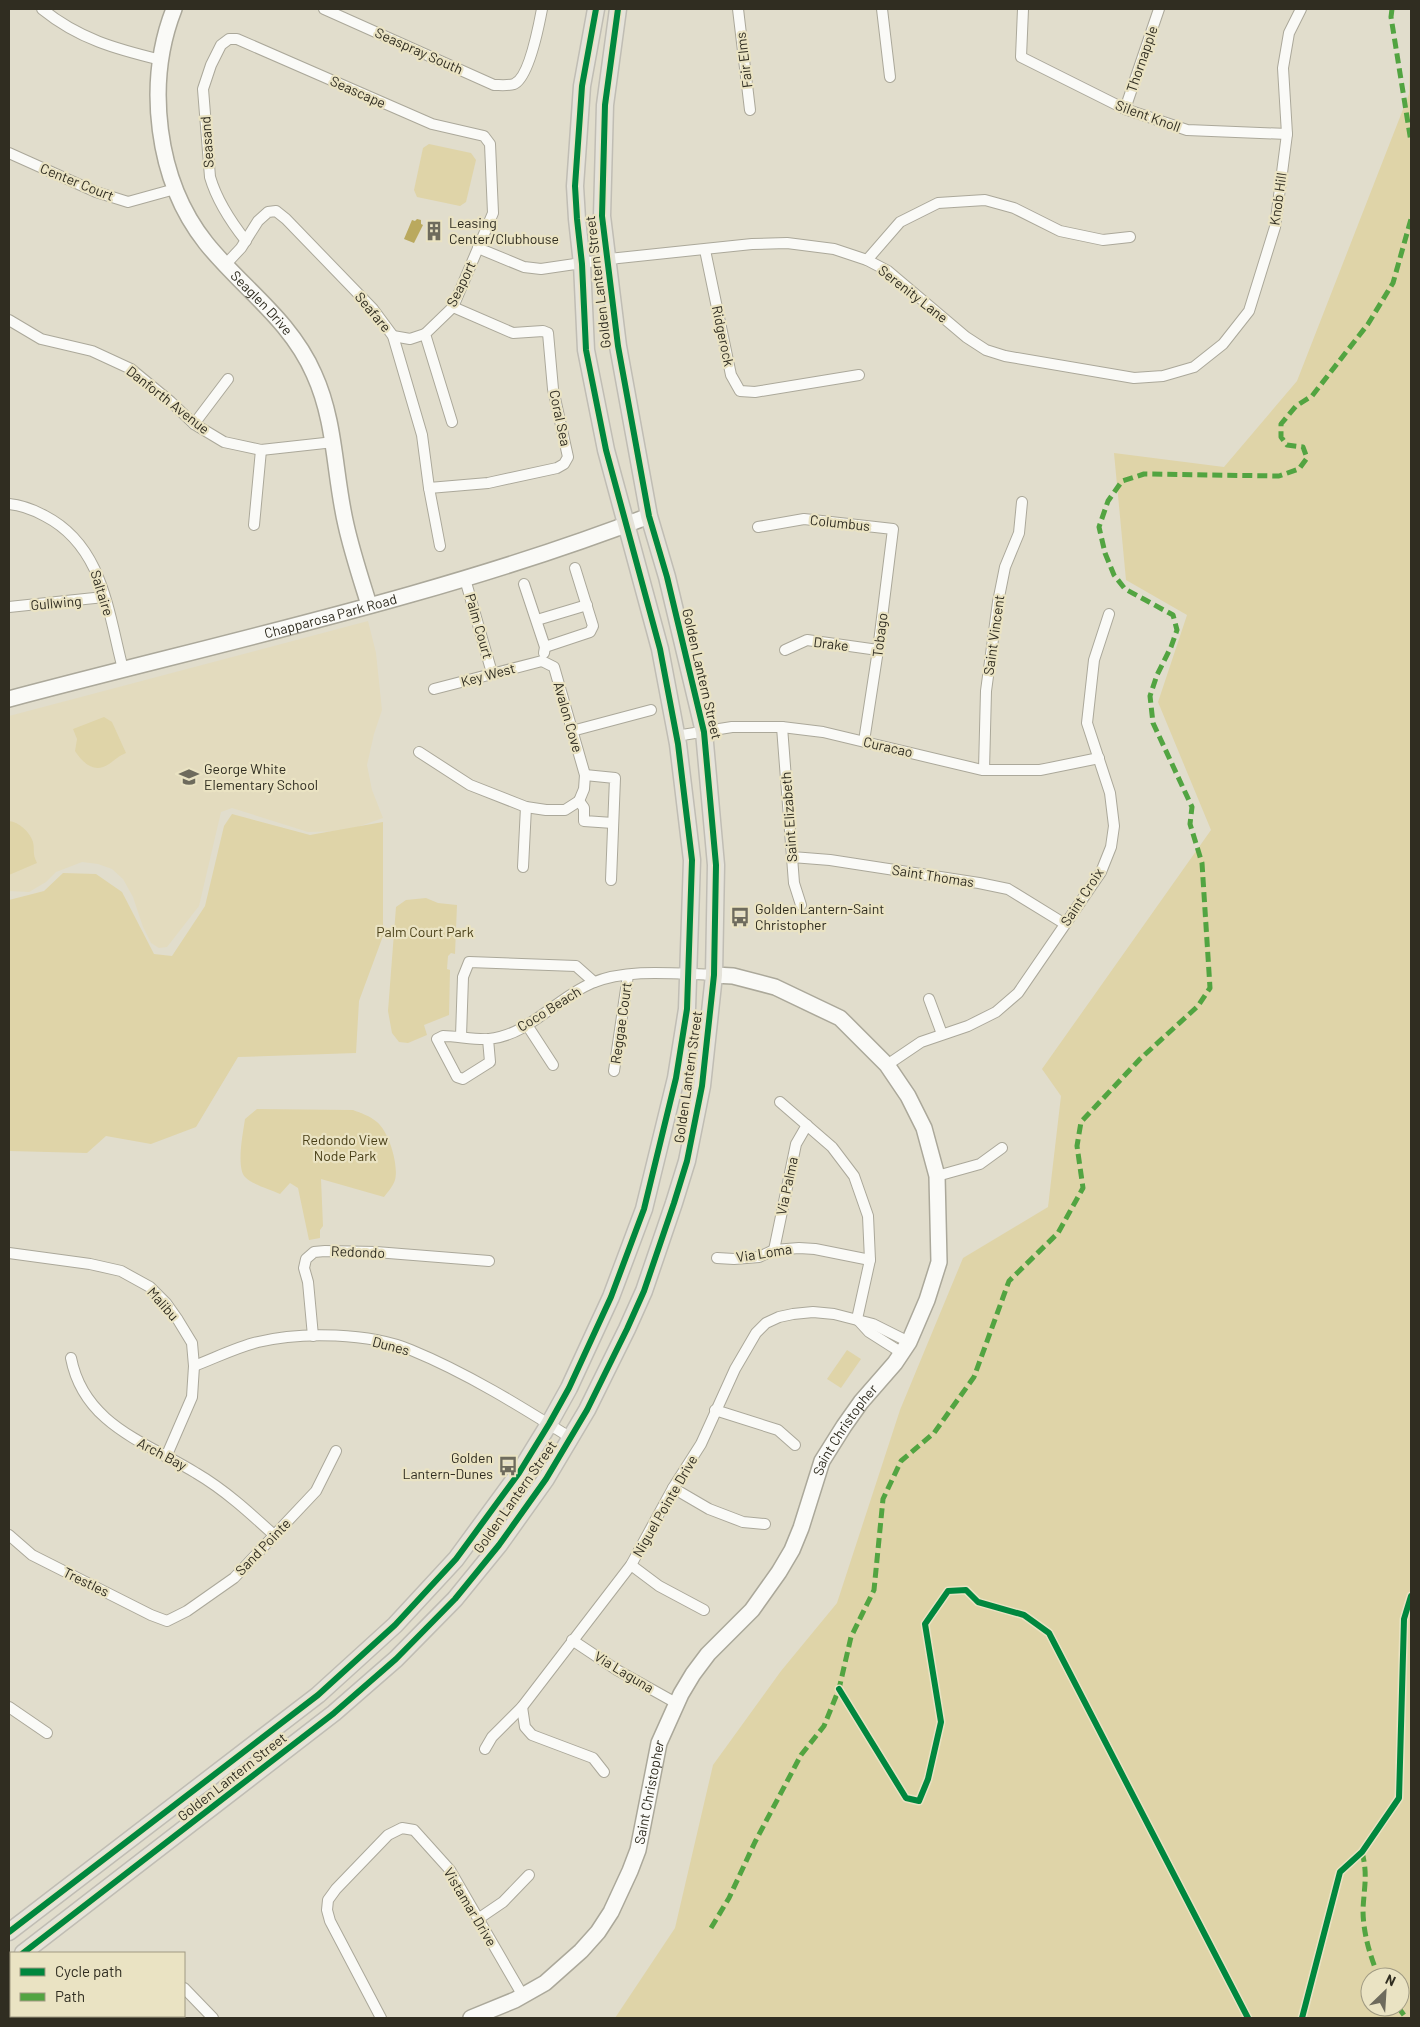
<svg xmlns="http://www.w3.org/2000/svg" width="1420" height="2027" font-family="Barlow,sans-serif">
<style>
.built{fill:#e3dbbe}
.green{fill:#dfd4a8;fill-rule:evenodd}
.water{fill:#baa95e}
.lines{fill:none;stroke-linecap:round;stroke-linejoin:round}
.street-casing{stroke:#aba89a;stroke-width:12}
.secondary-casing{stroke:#aba89a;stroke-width:18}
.primary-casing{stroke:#c0bdb4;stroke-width:19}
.street{stroke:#fafaf7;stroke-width:10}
.secondary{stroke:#fafaf7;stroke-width:15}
.primary{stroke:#e5e3da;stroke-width:16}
.quiet{stroke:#52a441;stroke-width:5;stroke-dasharray:10 5;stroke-linecap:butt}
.cycleway-casing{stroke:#eae3c3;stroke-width:9}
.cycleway{stroke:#00873e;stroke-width:6}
.labels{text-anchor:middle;stroke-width:4.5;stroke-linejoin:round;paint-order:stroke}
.street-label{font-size:14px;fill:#302d21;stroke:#eae3c3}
.poi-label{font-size:14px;fill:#302d21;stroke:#eae3c3;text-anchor:start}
.park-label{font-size:14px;fill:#493f17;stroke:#eae3c3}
</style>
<rect width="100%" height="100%" fill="#e1ddcc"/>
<path class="built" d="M368 621 376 653 382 710 374 734 367 765 372 790 383 818 346 831 308 832 232 808 221 812 199 906 167 947 159 948 151 943 143 927 133 897 123 879 112 869 98 864 82 862 56 872 46 882 29 892 9 891V716Z"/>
<g class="green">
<path d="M1411 28V2018H615L675 1928 713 1765 781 1671 837 1603 900 1410 963 1258 1048 1207 1061 1096 1042 1069 1211 830 1158 702 1187 615 1126 580 1114 453 1224 467 1297 381 1409 94ZM1370 1977H1400V2007H1370Z"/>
<path d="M429 144 471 153 476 160 466 202 460 206 417 197 414 190 423 148Z"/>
<path d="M104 717 112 722 126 753C118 756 115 760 109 764 94 774 83 763 75 751L77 739 73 729Z"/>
<path d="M232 814 310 835 383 822V936L359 1001 356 1053 238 1057 196 1127 151 1144 106 1136 87 1153 9 1151V900L44 891 63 873 96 874 122 892 154 954 172 956 205 906 224 826Z"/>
<path d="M9 821C19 822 30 832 33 842 35 851 32 853 37 863L9 875Z"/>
<path d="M426 898 438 903 457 905 455 954 451 953 448 956 447 969 450 970 449 1015 424 1025 427 1035 408 1043 399 1042 392 1033 388 1011 396 907 406 900Z"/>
<path d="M257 1109 353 1110C361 1113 370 1116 377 1122 389 1132 399 1165 395 1180 393 1186 388 1192 384 1197L321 1179 323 1226 320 1230V1238L309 1240 298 1188 290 1183 280 1194C272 1190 251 1184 245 1177 236 1167 243 1133 245 1119Z"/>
<path d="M847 1350 861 1359 841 1388 827 1379Z"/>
</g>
<path class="water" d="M417 219 421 220V224L423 225 414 243 404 239 412 220 415 221Z"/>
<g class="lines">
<defs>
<g id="street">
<path d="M42 9C79 39 116 49 161 60"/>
<path d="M324 9 494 85C500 85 508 86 514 84 529 78 539 25 542 9"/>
<path d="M738 9 750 110"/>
<path d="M882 9 890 77"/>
<path d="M1023 9 1021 57 1125 109 1187 130 1287 134"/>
<path d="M1125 109 1159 9"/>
<path d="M9 153 96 192 128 202 175 189"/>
<path d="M246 241C231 222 217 201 210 177L203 89 211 65 221 45 229 39H237L432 124 484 136 490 144 493 213 453 307 425 334 452 422"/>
<path d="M478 248 524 267 541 269 609 259 752 244 787 243 834 249 867 260 888 271 966 337 986 350 1005 356 1134 378 1163 376 1194 367 1223 344 1249 311 1275 227 1287 134 1283 68 1289 33 1301 9"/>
<path d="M705 250 731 375 740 391 755 392 859 375"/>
<path d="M867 260 900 222 938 203 985 200 1014 208 1060 231 1103 240 1130 237"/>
<path d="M226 264 241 248 258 221 268 212 276 211 286 219 373 309 393 336 422 435 429 488 440 546"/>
<path d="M9 320 41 339 92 351 131 369 171 402 194 424 224 442 261 450 334 442"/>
<path d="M393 336 410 339 425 334"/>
<path d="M194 424 228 379"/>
<path d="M429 488 488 483 557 468 564 464 568 457 553 389 548 333 543 331 513 333 453 307"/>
<path d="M9 504C21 505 34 510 45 516 103 546 108 612 123 669"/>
<path d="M254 525 261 450"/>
<path d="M758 527 804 519 893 529 878 650 864 741"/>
<path d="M465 579 492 673"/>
<path d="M524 584 545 647 544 653"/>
<path d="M9 607 104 597"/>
<path d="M537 620 587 605"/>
<path d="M545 647 590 632 593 626 575 568"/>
<path d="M785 650 807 640 878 650"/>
<path d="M542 661 554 667 585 775 584 789 579 801"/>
<path d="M434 689 542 661"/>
<path d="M782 727 794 883 801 905"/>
<path d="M572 731 651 710"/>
<path d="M676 736 732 727H782L823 732 982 770H1040L1099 758"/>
<path d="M419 752 470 785 526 807 546 810H565L579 801"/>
<path d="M984 770 986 691 998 602 1005 567 1019 533 1022 502"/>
<path d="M585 775 615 778 611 880"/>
<path d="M579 801 584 808V821L613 823"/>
<path d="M792 857 830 860 979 883 1008 889 1065 924"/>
<path d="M523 867 526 807"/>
<path d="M929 999 942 1034"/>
<path d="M527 1025 553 1065"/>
<path d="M461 1036 463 977 469 962 576 966 594 982"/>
<path d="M488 1039 490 1062 463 1079 457 1077 437 1039 443 1036C457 1036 474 1040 489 1039 529 1035 556 998 592 983 629 968 675 974 714 975"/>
<path d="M887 1065 921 1042 968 1026 996 1012 1018 993 1101 872 1111 847 1114 826 1110 793 1087 723 1094 660 1109 614"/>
<path d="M614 1071 628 975"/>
<path d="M780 1102 832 1147 854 1176 868 1216 870 1260 857 1319"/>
<path d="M937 1176 980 1164 1002 1148"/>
<path d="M774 1250 796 1144 807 1125"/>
<path d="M9 1253 90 1264 121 1271 150 1287 166 1303 178 1320 192 1343 194 1366 192 1397 166 1457"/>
<path d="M717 1258 734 1259 759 1257 774 1250 799 1248 815 1249 870 1260"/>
<path d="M858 1320 869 1332 902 1353"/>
<path d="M313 1336 308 1282 304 1268 306 1259 314 1252 325 1251 376 1252 489 1261"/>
<path d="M71 1358C84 1425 146 1442 196 1473 225 1490 250 1513 274 1535"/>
<path d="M194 1366C215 1358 237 1347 258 1342 302 1331 370 1333 411 1350 467 1373 520 1406 571 1438"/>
<path d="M715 1410 778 1430 795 1445"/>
<path d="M673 1488 709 1509 743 1522 765 1524"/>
<path d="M9 1535 32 1555 151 1615 167 1621 187 1611 234 1578 316 1491 336 1451"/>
<path d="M631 1565 659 1586 704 1610"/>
<path d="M572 1640 617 1670 676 1703"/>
<path d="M9 1707 47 1733"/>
<path d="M522 1707 525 1727 532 1735 593 1758 604 1772"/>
<path d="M485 1749 492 1737 522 1707 631 1565 673 1488 701 1444 735 1369 756 1333 766 1323 779 1317 793 1314 813 1312 834 1314 873 1324 909 1342"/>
<path d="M478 1919 503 1902 529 1875"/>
<path d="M184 1988 213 2018"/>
<path d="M115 2018 119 2016"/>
<path d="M381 2018 330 1921 327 1910 328 1900 336 1889 388 1835 402 1828 414 1830 450 1870 523 1996"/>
</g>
<g id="secondary">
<path id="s1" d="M174 9C145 83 156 180 206 243 242 288 290 319 314 374 336 422 334 474 346 525 352 552 361 579 369 605"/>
<path id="s2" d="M9 699C223 642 442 596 649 516"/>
<path id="s3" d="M471 2018 515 2000 545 1983 581 1951 598 1932 611 1912 630 1871 638 1850 659 1743 681 1694 693 1674 708 1654 752 1610 779 1572 792 1550 801 1528 822 1461 844 1426 861 1402 895 1363 909 1342 927 1300 939 1262 937 1176 924 1128 908 1096 887 1065 840 1018 775 987 733 976 714 975"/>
</g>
<g id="primary">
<path d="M9 1932 318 1695 395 1625 456 1559 519 1473 549 1424 569 1388 611 1297 644 1209 676 1078 687 1009 692 860 678 744 660 649 606 450 586 350 582 264 577 219 575 186 582 86 596 9"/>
<path d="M23 1953 334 1713 396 1659 455 1599 499 1545 546 1479 587 1410 627 1329 644 1291 674 1203 687 1161 702 1086 714 975 716 865 704 732 667 577 649 516 618 346 602 216 605 105 618 9"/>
<path d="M9 1964 11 1962"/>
</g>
</defs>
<use href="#street" class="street-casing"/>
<use href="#secondary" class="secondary-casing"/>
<use href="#primary" class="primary-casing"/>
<use href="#street" class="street"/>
<use href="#secondary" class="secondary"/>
<use href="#primary" class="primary"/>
<g class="quiet">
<path d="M1392 9 1391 17 1411 142"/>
<path d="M1362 1852C1368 1875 1364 1887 1363 1910 1363 1932 1370 1957 1379 1977"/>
<path d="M711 1928 729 1898 755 1842 801 1755 824 1726 839 1689 851 1637 874 1590 883 1499 901 1461 934 1433 974 1377 1009 1281 1058 1233 1083 1188 1077 1146 1081 1122 1140 1059 1198 1006 1210 988 1202 863 1190 824 1192 807 1153 723 1150 696 1157 675 1171 647 1177 630 1173 615 1125 589 1114 575 1105 553 1099 527 1108 501 1122 481 1144 474 1279 476 1299 469 1307 458 1303 447 1287 445 1281 437V424L1296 406 1312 396 1368 324 1393 283 1411 219"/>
<path d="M1398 2007 1406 2018"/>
</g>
<defs>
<g id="cycleway">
<path d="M839 1689 906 1798 919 1801 928 1779 941 1722 925 1624 948 1591 966 1590 978 1602 1024 1615 1049 1633 1248 2018"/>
<path d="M9 1932 318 1695 395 1625 456 1559 519 1473 549 1424 569 1388 611 1297 644 1209 676 1078 687 1009 692 860 678 744 660 649 606 450 586 350 582 264 577 219 575 186 582 86 596 9"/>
<path d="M23 1953 334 1713 396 1659 455 1599 499 1545 546 1479 587 1410 627 1329 644 1291 674 1203 687 1161 702 1086 714 975 716 865 704 732 667 577 649 516 618 346 602 216 605 105 618 9"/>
<path d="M1302 2018 1340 1872 1362 1852 1399 1798 1404 1619 1411 1596"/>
</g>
</defs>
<use href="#cycleway" class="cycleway-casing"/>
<use href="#cycleway" class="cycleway"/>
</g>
<defs>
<symbol id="building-bare" viewBox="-9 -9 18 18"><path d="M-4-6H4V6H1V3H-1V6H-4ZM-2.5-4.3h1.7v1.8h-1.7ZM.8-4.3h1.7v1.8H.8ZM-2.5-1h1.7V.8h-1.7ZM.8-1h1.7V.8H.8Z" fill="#6e6b5d" stroke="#eae3c3" stroke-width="2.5" paint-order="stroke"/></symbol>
<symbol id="school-bare" viewBox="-9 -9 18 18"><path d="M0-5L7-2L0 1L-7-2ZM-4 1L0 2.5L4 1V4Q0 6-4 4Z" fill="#6e6b5d" stroke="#eae3c3" stroke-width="2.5" paint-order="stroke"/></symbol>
<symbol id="bus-bare" viewBox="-9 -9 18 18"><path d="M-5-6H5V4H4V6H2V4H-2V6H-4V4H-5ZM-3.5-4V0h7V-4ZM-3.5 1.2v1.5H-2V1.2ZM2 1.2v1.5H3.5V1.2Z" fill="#6e6b5d" stroke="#eae3c3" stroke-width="2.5" paint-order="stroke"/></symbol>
</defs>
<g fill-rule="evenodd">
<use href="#building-bare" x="420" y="217" width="28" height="28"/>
<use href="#school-bare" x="175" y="763" width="28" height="28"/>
<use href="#bus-bare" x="726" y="903" width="28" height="28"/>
<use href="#bus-bare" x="494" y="1452" width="28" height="28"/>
</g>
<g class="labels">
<g class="street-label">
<text transform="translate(419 51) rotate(24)" y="5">Seaspray South</text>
<text transform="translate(1142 59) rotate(-71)" y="5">Thornapple</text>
<text transform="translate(744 60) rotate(-97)" y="5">Fair Elms</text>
<text transform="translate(358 92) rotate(24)" y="5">Seascape</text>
<text transform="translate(1148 116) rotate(20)" y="5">Silent Knoll</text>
<text transform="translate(207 142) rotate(-94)" y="5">Seasand</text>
<text transform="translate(77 182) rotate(22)" y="5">Center Court</text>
<text transform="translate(1278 199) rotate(-82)" y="5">Knob Hill</text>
<text transform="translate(598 282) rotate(-97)" y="5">Golden Lantern Street</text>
<text transform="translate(461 284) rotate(-64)" y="5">Seaport</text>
<text transform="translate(913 294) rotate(38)" y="5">Serenity Lane</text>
<text dy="5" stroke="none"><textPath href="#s1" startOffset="328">Seaglen Drive</textPath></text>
<text transform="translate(373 312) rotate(50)" y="5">Seafare</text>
<text transform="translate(723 336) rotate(78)" y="5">Ridgerock</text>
<text transform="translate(168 400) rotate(38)" y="5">Danforth Avenue</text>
<text transform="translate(560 418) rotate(78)" y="5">Coral Sea</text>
<text transform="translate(840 523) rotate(6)" y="5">Columbus</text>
<text transform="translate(102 593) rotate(73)" y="5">Saltaire</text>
<text transform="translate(56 603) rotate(-5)" y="5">Gullwing</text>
<text dy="5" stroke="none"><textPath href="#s2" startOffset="332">Chapparosa Park Road</textPath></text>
<text transform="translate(479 626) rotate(74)" y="5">Palm Court</text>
<text transform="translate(880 635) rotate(-83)" y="5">Tobago</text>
<text transform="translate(994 635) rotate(-82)" y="5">Saint Vincent</text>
<text transform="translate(831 644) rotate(7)" y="5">Drake</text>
<text transform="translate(702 674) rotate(77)" y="5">Golden Lantern Street</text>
<text transform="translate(488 675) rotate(-15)" y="5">Key West</text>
<text transform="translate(568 717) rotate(74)" y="5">Avalon Cove</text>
<text transform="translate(888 747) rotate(13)" y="5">Curacao</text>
<text transform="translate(789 817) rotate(-94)" y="5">Saint Elizabeth</text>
<text transform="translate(933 876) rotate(9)" y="5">Saint Thomas</text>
<text transform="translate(1082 897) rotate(-57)" y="5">Saint Croix</text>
<text transform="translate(549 1009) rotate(-32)" y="5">Coco Beach</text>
<text transform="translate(621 1023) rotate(-82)" y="5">Reggae Court</text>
<text transform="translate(688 1077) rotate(-82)" y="5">Golden Lantern Street</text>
<text transform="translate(787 1186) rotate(-78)" y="5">Via Palma</text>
<text transform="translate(358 1252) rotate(2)" y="5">Redondo</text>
<text transform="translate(764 1253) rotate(-9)" y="5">Via Loma</text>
<text transform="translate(163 1304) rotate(48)" y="5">Malibu</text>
<text transform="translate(391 1346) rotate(15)" y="5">Dunes</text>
<text dy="5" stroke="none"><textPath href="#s3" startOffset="725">Saint Christopher</textPath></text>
<text transform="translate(162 1454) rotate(28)" y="5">Arch Bay</text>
<text transform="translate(515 1497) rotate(-55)" y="5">Golden Lantern Street</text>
<text transform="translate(665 1506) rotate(-60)" y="5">Niguel Pointe Drive</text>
<text transform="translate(263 1547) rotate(-46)" y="5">Sand Pointe</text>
<text transform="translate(86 1582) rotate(26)" y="5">Trestles</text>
<text transform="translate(624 1672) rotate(31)" y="5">Via Laguna</text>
<text transform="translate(232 1777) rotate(-38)" y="5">Golden Lantern Street</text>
<text dy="5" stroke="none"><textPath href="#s3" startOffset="306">Saint Christopher</textPath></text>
<text transform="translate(470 1907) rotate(59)" y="5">Vistamar Drive</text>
</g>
<g class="poi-label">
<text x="449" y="228">Leasing<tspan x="449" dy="16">Center/Clubhouse</tspan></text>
<text x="204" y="774">George White<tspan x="204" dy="16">Elementary School</tspan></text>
<text x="755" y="914">Golden Lantern-Saint<tspan x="755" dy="16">Christopher</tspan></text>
<text x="493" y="1463" text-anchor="end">Golden<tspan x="493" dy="16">Lantern-Dunes</tspan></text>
</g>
<g class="park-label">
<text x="425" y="937">Palm Court Park</text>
<text x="345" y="1145">Redondo View<tspan x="345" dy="16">Node Park</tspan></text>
</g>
</g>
<rect width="1420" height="2027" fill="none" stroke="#302d21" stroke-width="20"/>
<rect x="10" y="1952" width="175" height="65" fill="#eae3c3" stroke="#a09a82"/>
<rect x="20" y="1968" width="25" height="8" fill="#00873e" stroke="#a09a82"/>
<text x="55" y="1977" font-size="15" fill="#302d21">Cycle path</text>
<rect x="20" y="1993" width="25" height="8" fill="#52a441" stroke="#a09a82"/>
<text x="55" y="2002" font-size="15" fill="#302d21">Path</text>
<g transform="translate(1385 1992) rotate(25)"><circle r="24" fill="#eae3c3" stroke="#a09a82"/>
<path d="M0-4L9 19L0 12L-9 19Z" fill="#6e6b5d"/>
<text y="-8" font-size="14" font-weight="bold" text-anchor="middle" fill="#302d21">N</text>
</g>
</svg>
